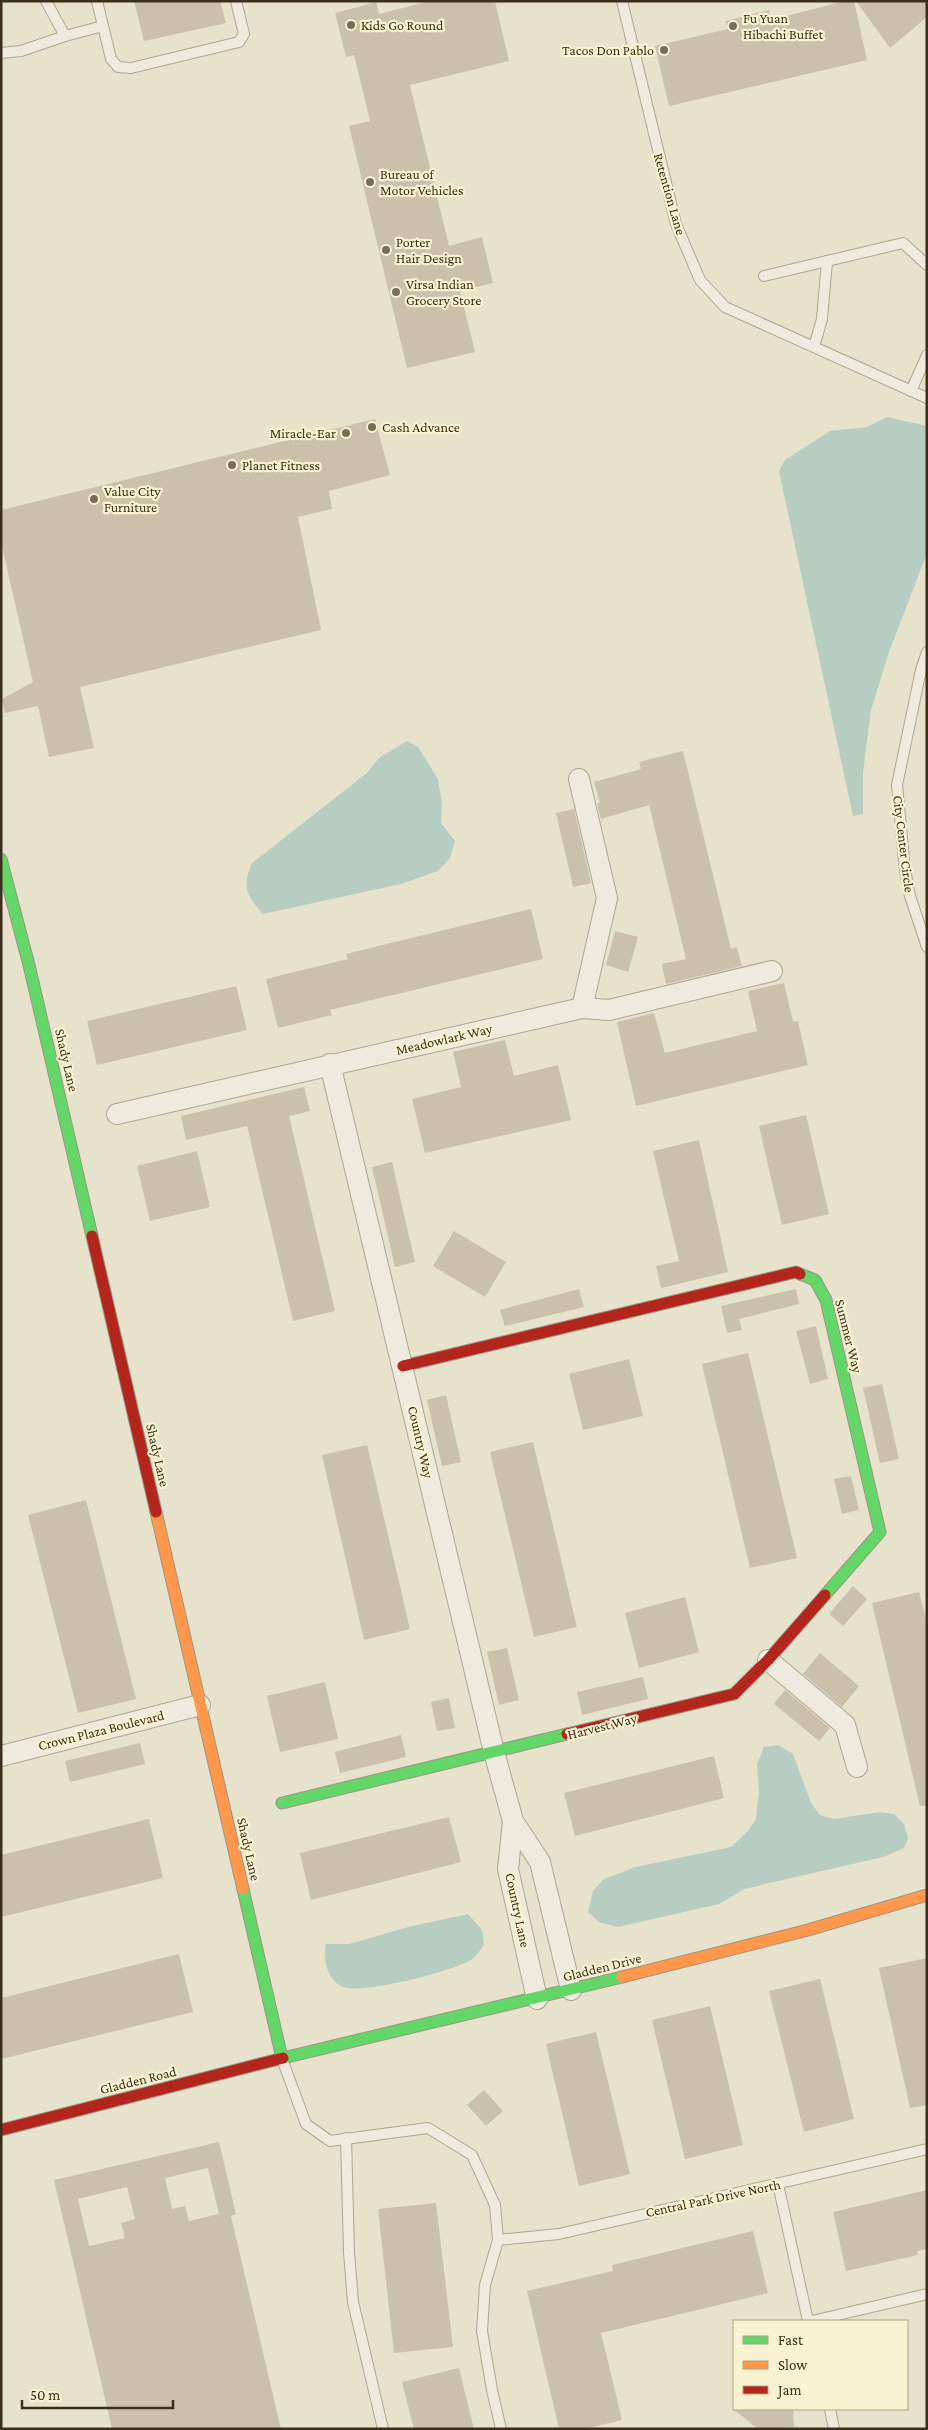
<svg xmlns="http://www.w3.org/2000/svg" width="928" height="2430" font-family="'Crimson Pro',serif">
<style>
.water{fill:#b7cdc2}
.building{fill:#cbc0ac;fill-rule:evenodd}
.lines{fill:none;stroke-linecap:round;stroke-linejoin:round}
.lane-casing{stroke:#aca694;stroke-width:12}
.street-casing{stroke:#aca694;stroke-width:22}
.fast-casing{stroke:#9b9585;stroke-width:13}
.slow-casing{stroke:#9b9585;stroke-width:13}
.jam-casing{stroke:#9b9585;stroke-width:13}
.lane{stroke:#eeeadd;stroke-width:10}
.street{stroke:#eeeadd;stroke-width:20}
.fast{stroke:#63d668;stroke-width:11}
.slow{stroke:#ff974d;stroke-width:11}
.jam{stroke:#b3261e;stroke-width:11}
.poi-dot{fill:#776e59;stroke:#f9f2d0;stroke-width:2}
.labels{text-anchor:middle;stroke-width:4.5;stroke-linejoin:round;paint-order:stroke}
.poi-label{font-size:14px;fill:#3b2f1b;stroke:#f9f2d0;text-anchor:start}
.street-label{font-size:14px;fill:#3b2f1b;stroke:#f9f2d0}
</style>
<rect width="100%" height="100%" fill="#e7e2cb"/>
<g class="water">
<path d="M887 417 927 426V553L889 652 871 710 863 773V814L853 816 779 471 785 460 830 431 867 427Z"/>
<path d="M407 741 418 747 438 779 442 804 441 823 455 841 450 858 438 871 401 884 263 914C246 895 242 887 252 863L367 773 379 758Z"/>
<path d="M778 1745 793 1754 811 1803 820 1815 834 1819 880 1812 894 1814 904 1824 908 1838 904 1848 883 1857 744 1889 719 1904 618 1927 599 1922 588 1912 593 1891 604 1879 636 1867 731 1847 747 1832 756 1819 759 1791 757 1764 764 1747Z"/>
<path d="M468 1914 482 1930 484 1945C480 1950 476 1957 471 1960 450 1972 370 1992 347 1988 328 1984 322 1959 326 1944H349L408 1927Z"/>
</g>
<g class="building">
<path d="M134 1H220L226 23 144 41Z"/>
<path d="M430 1H495L509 61 410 85 449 246 482 237 493 283 460 291 475 352 407 368 349 126 370 121 354 55 346 57 335 13 376 2 379 14Z"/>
<path d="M844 1H854L867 60 669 106 655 46 728 29 725 21 769 10 771 20Z"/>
<path d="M856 1H927V17L890 48Z"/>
<path d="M375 419 390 475 329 491 332 509 298 517 321 630 80 687 94 748 49 757 38 706 5 713 2 699 33 682 1 542V510Z"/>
<path d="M683 751 731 949 737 947 742 966 666 984 662 964 686 959 649 805 601 819 597 804 600 803 594 782 641 769 639 762Z"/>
<path d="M574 809 591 883 573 887 556 813Z"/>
<path d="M531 909 543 959 330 1010 332 1015 278 1028 266 979 348 959 346 954Z"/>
<path d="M615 931 638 937 628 972 606 965Z"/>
<path d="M784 983 793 1022 798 1021 808 1065 636 1106 617 1022 654 1013 665 1053 757 1031 748 991Z"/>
<path d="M236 986 247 1030 97 1065 87 1021Z"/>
<path d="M505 1040 514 1076 558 1065 571 1120 425 1153 412 1099 461 1087 453 1052Z"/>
<path d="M304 1087 310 1111 289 1116 335 1311 293 1321 247 1126 186 1140 181 1116Z"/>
<path d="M806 1115 829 1214 782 1225 759 1126Z"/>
<path d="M699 1140 728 1272 661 1288 656 1266 679 1261 653 1151Z"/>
<path d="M197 1151 210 1207 150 1221 137 1166Z"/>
<path d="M392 1162 415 1262 395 1267 372 1167Z"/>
<path d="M454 1231 506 1262 485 1297 433 1266Z"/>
<path d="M579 1289 584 1307 505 1326 500 1310Z"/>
<path d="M796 1289 799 1304 739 1319 742 1330 727 1333 721 1306Z"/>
<path d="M816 1326 828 1379 810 1384 796 1331Z"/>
<path d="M748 1353 797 1558 750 1568 702 1364Z"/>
<path d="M629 1359 643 1416 583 1430 569 1374Z"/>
<path d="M882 1384 899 1459 880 1463 863 1388Z"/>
<path d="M446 1395 461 1462 442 1466 427 1400Z"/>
<path d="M533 1442 577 1627 534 1637 490 1452Z"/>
<path d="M367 1445 410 1629 364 1640 322 1455Z"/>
<path d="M851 1476 859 1510 842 1514 834 1479Z"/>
<path d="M86 1500 136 1699 78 1713 28 1515Z"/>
<path d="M853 1586 867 1599 843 1626 829 1614Z"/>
<path d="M919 1592 927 1623V1806H920L872 1603Z"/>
<path d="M685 1597 699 1652 639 1668 625 1613Z"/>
<path d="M507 1648 519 1700 499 1705 487 1652Z"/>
<path d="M820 1653 859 1686 842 1707 803 1674Z"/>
<path d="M643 1677 648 1699 582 1715 577 1692Z"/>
<path d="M325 1682 338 1739 280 1752 267 1696Z"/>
<path d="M785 1690 830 1728 819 1741 774 1704Z"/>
<path d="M449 1698 455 1728 437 1731 431 1702Z"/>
<path d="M401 1735 406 1757 340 1773 335 1752Z"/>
<path d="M140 1743 145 1764 70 1782 65 1761Z"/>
<path d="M714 1756 724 1798 575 1836 564 1793Z"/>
<path d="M449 1817 461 1862 311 1900 300 1853Z"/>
<path d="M149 1819 163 1878 1 1917V1855Z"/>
<path d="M179 1954 193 2012 1 2059V1998Z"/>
<path d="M927 1958V2105L910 2108 879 1968Z"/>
<path d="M820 1979 854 2119 804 2132 769 1991Z"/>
<path d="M710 2006 743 2145 685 2159 652 2020Z"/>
<path d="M596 2032 630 2174 579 2186 546 2044Z"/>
<path d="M484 2090 503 2111 486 2126 467 2105Z"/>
<path d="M219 2142 236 2214 231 2216 281 2429H112L54 2180ZM208 2168 219 2214 189 2221 185 2206 172 2209 165 2178ZM127 2187 135 2219 121 2223 125 2238 89 2246 78 2199Z"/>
<path d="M927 2190V2249L917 2251 918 2255 846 2271 833 2212Z"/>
<path d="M436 2203 453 2347 394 2353 378 2209Z"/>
<path d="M753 2231 768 2293 601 2333 622 2420 584 2429H559L527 2291 613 2271 612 2265Z"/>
<path d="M459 2368 474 2429H414L402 2382Z"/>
<path d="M733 2409H793L794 2427 758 2429Z"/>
</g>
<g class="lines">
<defs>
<g id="lane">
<path d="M97 1 111 59 118 67 131 68 239 42 244 34 236 1"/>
<path d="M622 1 676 224 700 280 725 307 927 398"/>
<path d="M65 36 103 26"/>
<path d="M1 53 21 51 65 36 46 1"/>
<path d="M764 276 903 243 927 265"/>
<path d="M814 347 822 319 827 261"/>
<path d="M911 391 927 355"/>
<path d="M927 652 921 670 897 785 905 870 910 896 927 947"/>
<path d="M282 2059 306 2124 330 2141 428 2128 472 2155 495 2205 498 2240 485 2285 482 2331 492 2390 501 2429"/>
<path d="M346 2138 349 2252 353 2302 383 2429"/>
<path d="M778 2184 808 2321"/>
<path d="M498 2240 559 2234 927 2149"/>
<path d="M812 2321 927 2294"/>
<path d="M830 2409 834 2429"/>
</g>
<g id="street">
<path d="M579 779 607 898 582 1008"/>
<path d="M330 1064 494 1752 513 1821 540 1862 571 1990"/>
<path d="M117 1114 582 1008 609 1010 772 971"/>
<path d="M768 1660 845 1725 857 1767"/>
<path d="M1 1756 200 1705"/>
<path d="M513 1821 508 1869 537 1999"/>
</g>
<g id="fast">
<path d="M1 859 29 965 92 1236"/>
<path d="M800 1274 815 1280 826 1300 880 1532 825 1595"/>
<path d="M282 1803 567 1734"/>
<path d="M243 1889 282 2058"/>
<path d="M283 2058 622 1977"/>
</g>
<g id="slow">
<path d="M156 1512 243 1889"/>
<path d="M622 1977 808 1930 927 1895"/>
</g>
<g id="jam">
<path d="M92 1236 156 1512"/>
<path d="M403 1366 796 1272 800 1274"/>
<path d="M567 1734 734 1694 768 1660 825 1595"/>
<path d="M1 2130 283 2058"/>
</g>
</defs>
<use href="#lane" class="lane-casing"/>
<use href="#street" class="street-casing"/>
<use href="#fast" class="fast-casing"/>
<use href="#slow" class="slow-casing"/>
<use href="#jam" class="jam-casing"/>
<use href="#lane" class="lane"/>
<use href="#street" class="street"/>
<use href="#fast" class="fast"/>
<use href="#slow" class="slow"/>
<use href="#jam" class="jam"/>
</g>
<g class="poi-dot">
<circle cx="351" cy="25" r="5"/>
<circle cx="733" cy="26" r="5"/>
<circle cx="664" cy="50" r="5"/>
<circle cx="370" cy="182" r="5"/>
<circle cx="386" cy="250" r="5"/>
<circle cx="396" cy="292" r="5"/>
<circle cx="372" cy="427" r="5"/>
<circle cx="346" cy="433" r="5"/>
<circle cx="232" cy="465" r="5"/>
<circle cx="94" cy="499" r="5"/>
</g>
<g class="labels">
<g class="poi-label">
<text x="743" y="23">Fu Yuan<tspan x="743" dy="16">Hibachi Buffet</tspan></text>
<text x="361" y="30">Kids Go Round</text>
<text x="654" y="55" text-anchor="end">Tacos Don Pablo</text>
<text x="380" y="179">Bureau of<tspan x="380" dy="16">Motor Vehicles</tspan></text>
<text x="396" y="247">Porter<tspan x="396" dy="16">Hair Design</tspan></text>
<text x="406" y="289">Virsa Indian<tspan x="406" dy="16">Grocery Store</tspan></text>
<text x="382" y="432">Cash Advance</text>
<text x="336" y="438" text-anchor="end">Miracle-Ear</text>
<text x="242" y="470">Planet Fitness</text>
<text x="104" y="496">Value City<tspan x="104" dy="16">Furniture</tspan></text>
</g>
<g class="street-label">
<text transform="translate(670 194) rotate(74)" y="5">Retention Lane</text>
<text transform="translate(904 844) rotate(83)" y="5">City Center Circle</text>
<text transform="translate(444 1039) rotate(-13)" y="5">Meadowlark Way</text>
<text transform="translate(67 1060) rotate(77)" y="5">Shady Lane</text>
<text transform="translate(849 1336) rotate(76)" y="5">Summer Way</text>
<text transform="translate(421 1442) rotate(77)" y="5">Country Way</text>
<text transform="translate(158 1455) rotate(77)" y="5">Shady Lane</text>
<text transform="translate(602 1726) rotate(-14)" y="5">Harvest Way</text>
<text transform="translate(101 1730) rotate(-14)" y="5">Crown Plaza Boulevard</text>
<text transform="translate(249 1849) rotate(77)" y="5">Shady Lane</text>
<text transform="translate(518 1910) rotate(78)" y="5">Country Lane</text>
<text transform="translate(602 1967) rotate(-14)" y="5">Gladden Drive</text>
<text transform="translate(138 2080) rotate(-14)" y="5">Gladden Road</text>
<text transform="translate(713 2198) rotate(-12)" y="5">Central Park Drive North</text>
</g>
</g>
<rect width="928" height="2430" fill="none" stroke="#3b2f1b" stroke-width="5"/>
<rect x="733" y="2320" width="175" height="90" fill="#f9f2d0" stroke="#ada488"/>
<rect x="743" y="2336" width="25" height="8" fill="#63d668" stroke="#ada488"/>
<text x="778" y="2345" font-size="15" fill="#3b2f1b">Fast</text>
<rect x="743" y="2361" width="25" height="8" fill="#ff974d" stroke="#ada488"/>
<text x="778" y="2370" font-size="15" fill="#3b2f1b">Slow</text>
<rect x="743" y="2386" width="25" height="8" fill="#b3261e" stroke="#ada488"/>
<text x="778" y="2395" font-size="15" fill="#3b2f1b">Jam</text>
<path d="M22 2400v8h151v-8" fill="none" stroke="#3b2f1b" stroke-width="2.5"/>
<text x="30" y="2400" font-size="15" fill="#3b2f1b" stroke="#f9f2d0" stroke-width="4" paint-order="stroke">50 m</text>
</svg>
